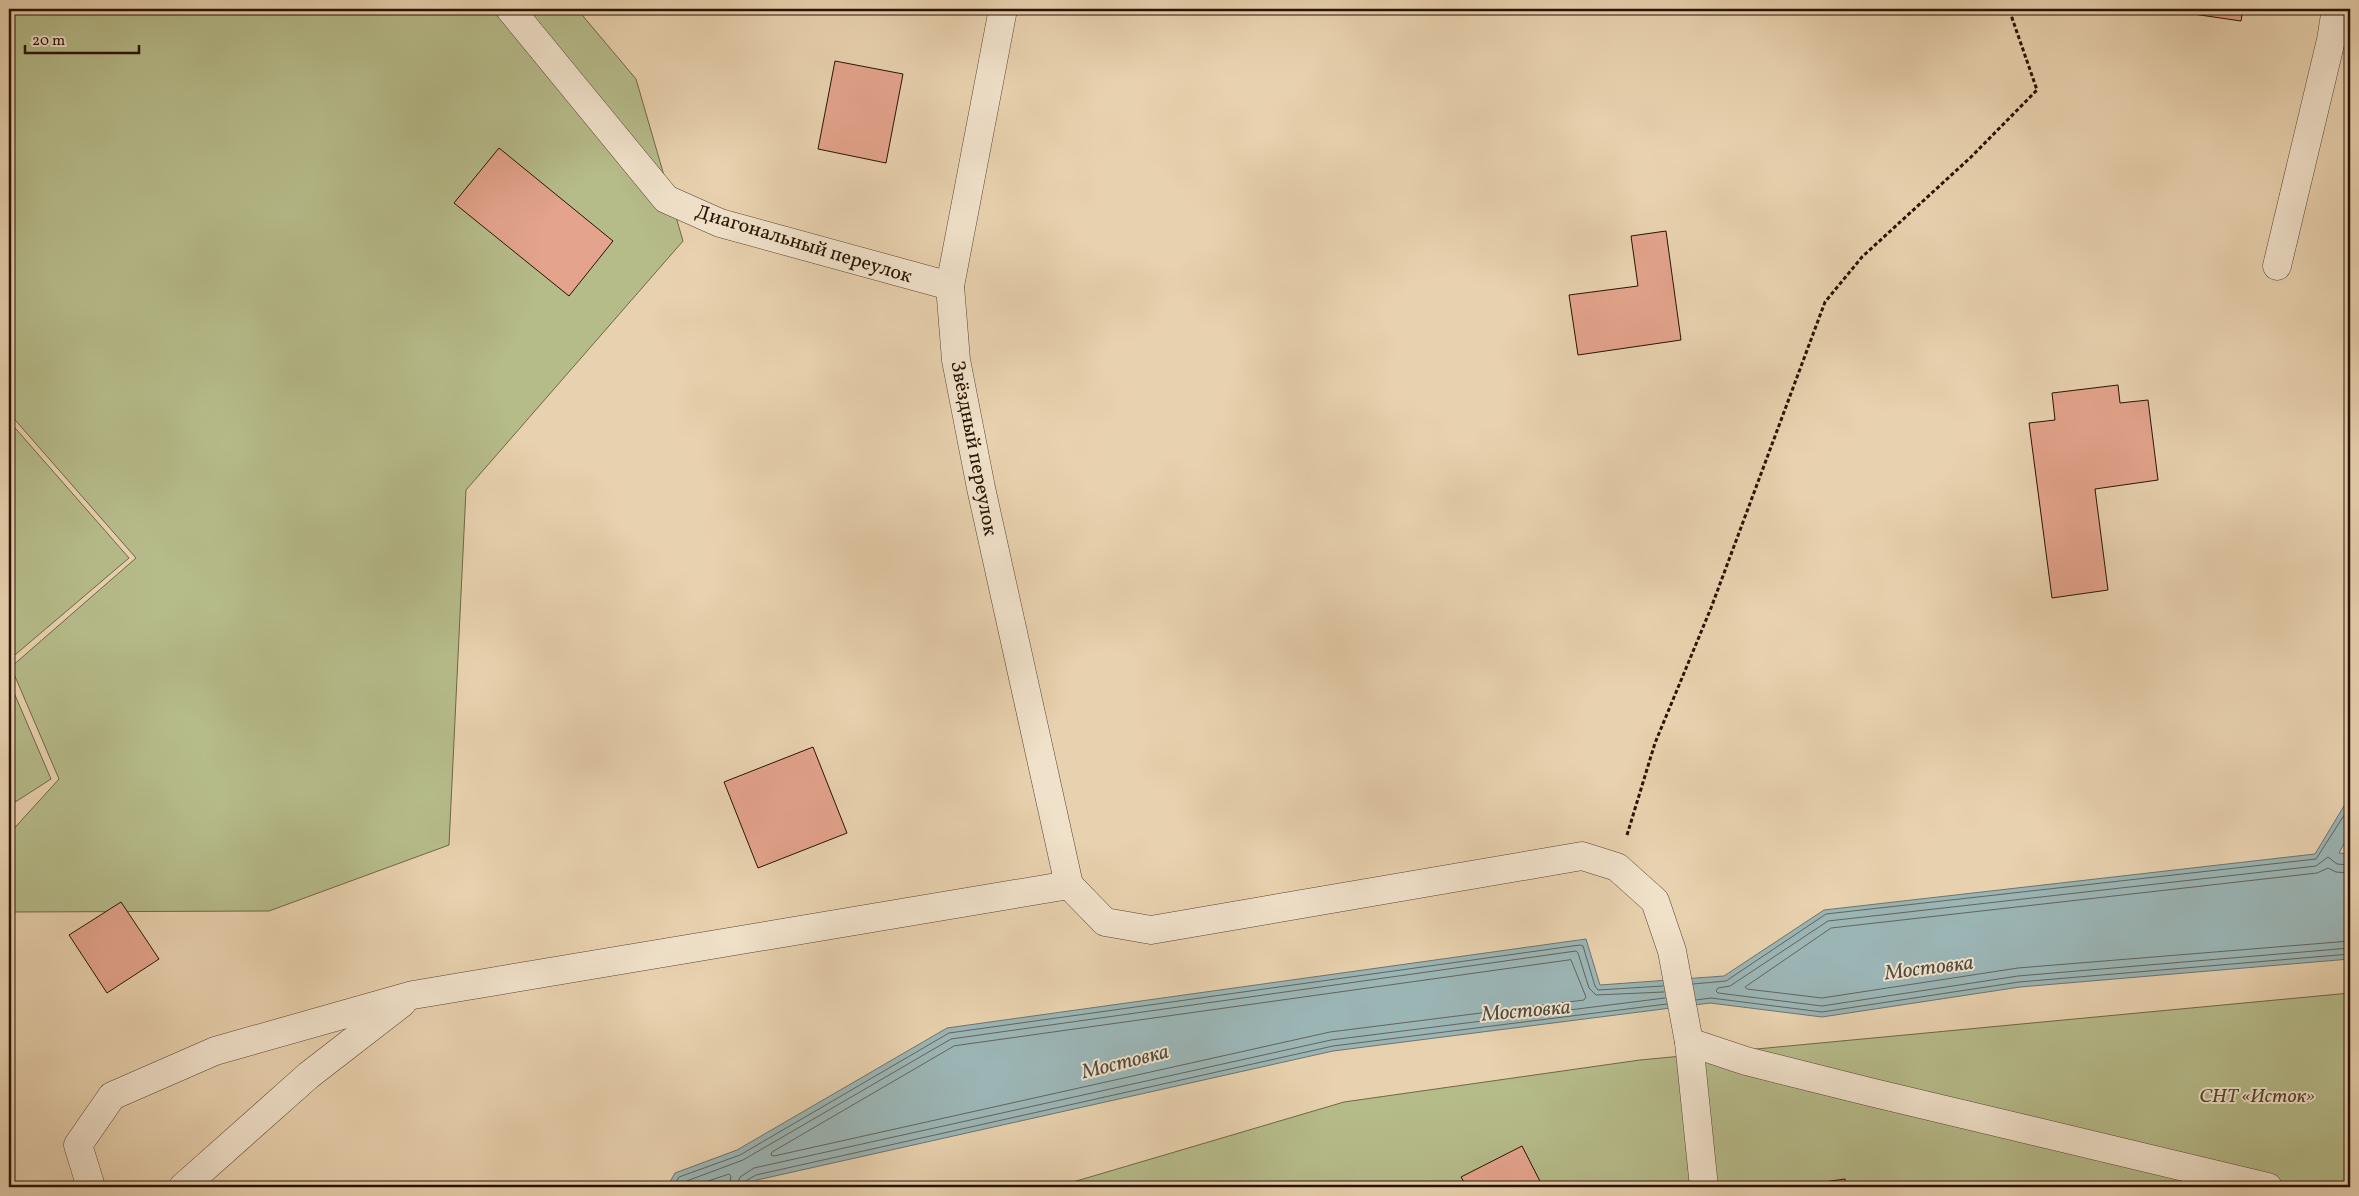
<svg xmlns="http://www.w3.org/2000/svg" width="2359" height="1196" font-family="Vollkorn,serif">
<style>
.green{fill:#b6bb8a;stroke:#6f6746}
.water{fill:#9bb5b5;stroke:#6d746e}
.lines{fill:none;stroke-linecap:round;stroke-linejoin:round}
.shore{stroke:#62645c;stroke-width:1}
.building{fill:#e3a38c;stroke:#281303}
.minor-casing{stroke:#58422e;stroke-width:29}
.path{stroke:#281303;stroke-width:3;stroke-dasharray:4 2.5;stroke-linecap:butt}
.minor{stroke:#f0e1ca;stroke-width:28}
.labels{text-anchor:middle;stroke-width:4;stroke-linejoin:round;paint-order:stroke}
.street-label{font-size:20px;fill:#281303;stroke:#f0e1ca}
.park-label{font-size:20px;font-style:italic;fill:#53452c;stroke:#f0e1ca}
.water-label{font-size:21px;font-style:italic;fill:#504c41;stroke:#f0e1ca}
</style>
<rect width="100%" height="100%" fill="#e8d1ae"/>
<filter id="stains"><feTurbulence type="fractalNoise" baseFrequency=".004" numOctaves="4"/><feColorMatrix values="0 0 0 0 .2 0 0 0 0 .09 0 0 0 0 .02 0 0 0 .5 -.17"/></filter>
<radialGradient id="worn" r=".72"><stop offset=".6" stop-color="#630" stop-opacity="0"/><stop offset="1" stop-color="#630" stop-opacity=".3"/></radialGradient>
<g class="green">
<path d="M9 9H577L636 79 683 241 466 490 449 845 269 911 13 912 9 907V834L59 779 11 667 136 558 9 413Z"/>
<path d="M9 421 129 558 9 660Z"/>
<path d="M9 681 51 779 9 806Z"/>
<path d="M2350 993V1187H1056L1344 1102 1640 1060Z"/>
</g>
<path class="water" d="M2350 796V833L2339 853 2350 854V959L2020 987 1822 1017 1710 1003 1333 1051 757 1180 744 1187H667L675 1173 737 1150 947 1028 1586 939 1600 985 1724 976 1824 910 2315 854Z"/>
<g class="lines">
<g class="shore">
<path d="M2350 865 2337 864 2328 857 2316 866 1828 921 1730 986 1718 988 1716 991 1718 993 1822 1006 2018 976 2350 948"/>
<path d="M2350 873 2336 872 2328 868 2317 873 1831 928 1745 987 1747 989 1822 998 2018 968 2350 941"/>
<path d="M1571 960 1586 997 1584 1000 1330 1032 774 1156 771 1155 772 1152 954 1046Z"/>
<path d="M1693 984 1726 981 1826 914 2316 859 2350 806"/>
<path d="M1696 1000 1711 998 1822 1012 2019 982 2350 954"/>
<path d="M673 1187 679 1177 740 1155 949 1033 1580 945 1583 946 1595 986 1598 990 1663 986"/>
<path d="M680 1187 684 1182 743 1160 951 1039 1576 951 1578 953 1589 988 1596 995 1664 992"/>
<path d="M690 1187 729 1174 731 1176 729 1187"/>
<path d="M736 1187 740 1177 754 1168 1331 1040 1665 998"/>
<path d="M743 1187 744 1182 756 1175 1333 1046 1667 1004"/>
</g>
</g>
<g class="building">
<path d="M2159 9H2243L2241 21Z"/>
<path d="M835 61 903 74 886 163 818 149Z"/>
<path d="M499 148 613 241 569 296 454 203Z"/>
<path d="M1666 231 1681 340 1578 355 1569 295 1638 286 1631 236Z"/>
<path d="M2118 385 2120 403 2148 400 2158 480 2095 489 2108 590 2052 598 2029 423 2055 420 2052 393Z"/>
<path d="M813 747 847 833 758 868 724 782Z"/>
<path d="M121 902 159 959 107 993 69 935Z"/>
<path d="M1522 1146 1543 1187H1467L1461 1177Z"/>
<path d="M1845 1179 1846 1187H1788Z"/>
</g>
<g class="lines">
<defs>
<g id="minor">
<path d="M510 9 666 199 720 223 950 286"/>
<path d="M1003 9 950 286 956 360 981 488 1069 885"/>
<path d="M2277 266 2331 40 2336 9"/>
<path d="M1069 885 1105 922 1151 930 1582 856 1617 867 1655 901 1672 951 1689 1042 1704 1187"/>
<path d="M1689 1042 1746 1061 1870 1092 2268 1187"/>
<path d="M91 1187 78 1145 112 1096 215 1051 413 995 1069 885"/>
<path d="M183 1187 309 1075 402 1003"/>
</g>
</defs>
<use href="#minor" class="minor-casing"/>
<path class="path" d="M1627 835 1655 743 1711 608 1825 302 1862 257 1971 157 2037 90 2011 15 2012 9"/>
<use href="#minor" class="minor"/>
</g>
<g class="labels">
<g class="street-label">
<text transform="translate(804 243) rotate(17)" y="7">Диагональный переулок</text>
<text transform="translate(975 448) rotate(79)" y="7">Звёздный переулок</text>
</g>
<g class="park-label">
<text x="2257" y="1102">СНТ «Исток»</text>
</g>
<g class="water-label">
<text transform="translate(1929 967) rotate(-7)" y="7">Мостовка</text>
<text transform="translate(1526 1010) rotate(-5)" y="7">Мостовка</text>
<text transform="translate(1125 1061) rotate(-14)" y="7">Мостовка</text>
</g>
</g>
<rect width="2359" height="1196" fill="none" stroke="#e8d1ae" stroke-width="30"/>
<rect x="10" y="10" width="2339" height="1176" fill="none" stroke="#281303" stroke-width="2.5"/>
<rect x="15" y="15" width="2329" height="1166" fill="none" stroke="#281303"/>
<path d="M25 45v8h114v-8" fill="none" stroke="#281303" stroke-width="2.5"/>
<text x="32" y="45" font-size="15" fill="#281303" stroke="#f0e1ca" stroke-width="4" paint-order="stroke">20 m</text>
<rect width="100%" height="100%" filter="url(#stains)"/>
<rect width="100%" height="100%" fill="url(#worn)"/>
</svg>
